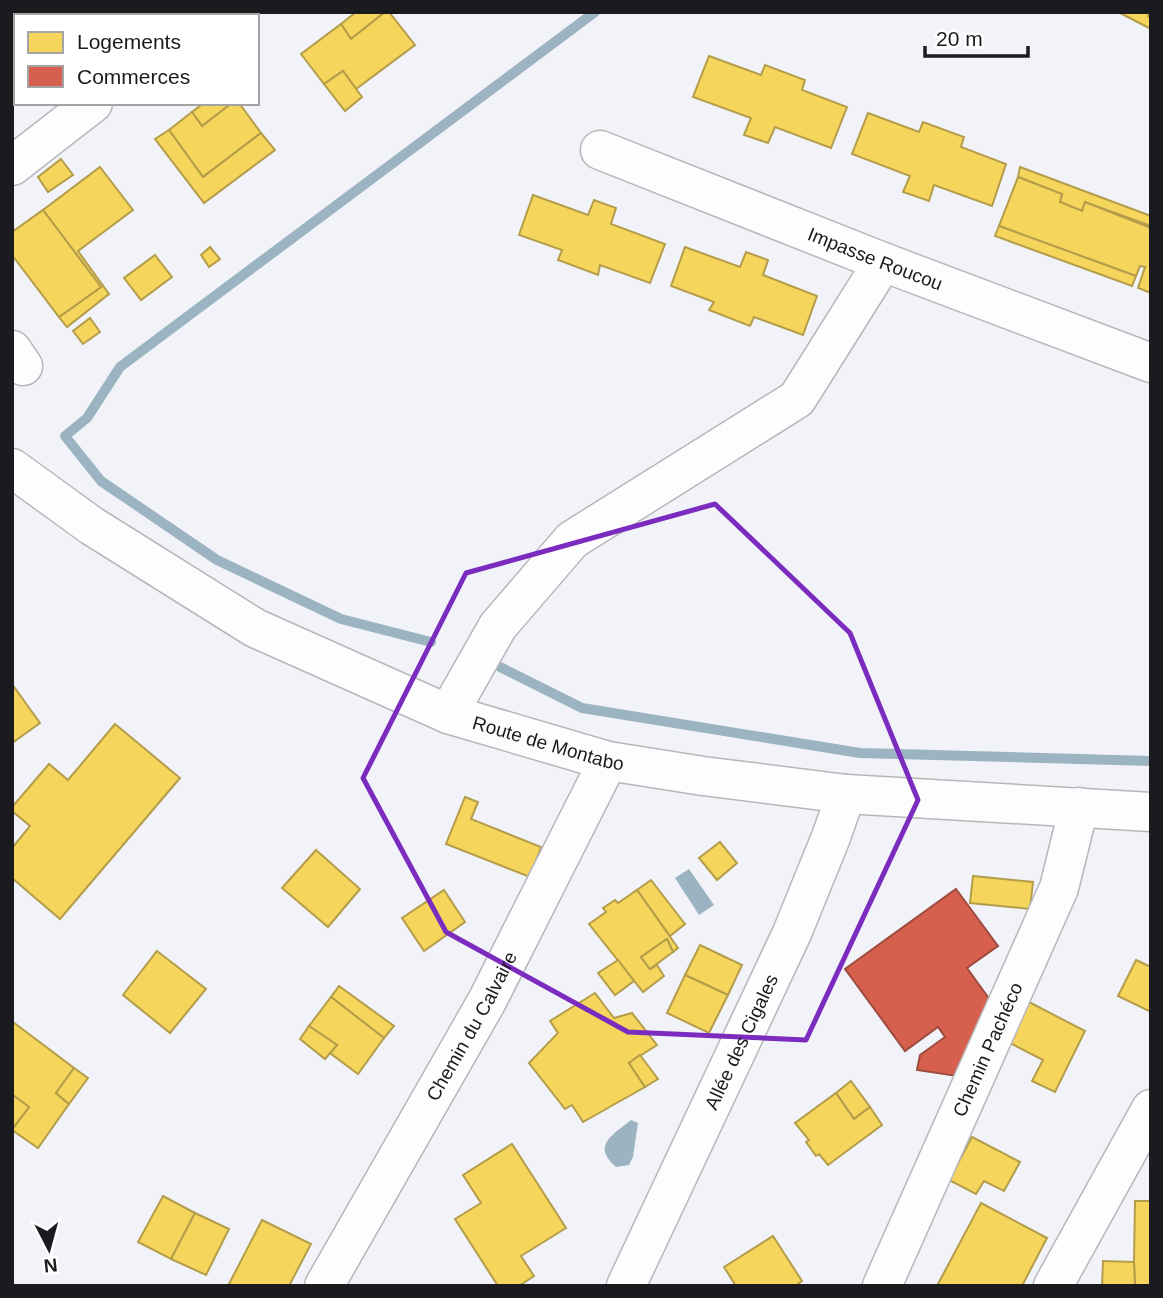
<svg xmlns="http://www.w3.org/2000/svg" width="1163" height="1298" font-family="Helvetica,sans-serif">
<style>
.water{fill:#9cb4c1}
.homes{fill:#f6d55c;stroke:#b49d4a;stroke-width:2}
.shops{fill:#d6604d;stroke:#9e4b3f;stroke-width:2}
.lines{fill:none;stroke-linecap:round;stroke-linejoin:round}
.stream{stroke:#9cb4c1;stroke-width:10}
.minor-casing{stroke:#b7b7bb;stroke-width:41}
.major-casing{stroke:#b7b7bb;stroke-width:41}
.minor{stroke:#fdfdfe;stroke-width:38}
.major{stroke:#fdfdfe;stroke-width:38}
.marked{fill:none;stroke:#7b2cbf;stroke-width:5;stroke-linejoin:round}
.labels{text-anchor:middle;stroke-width:7;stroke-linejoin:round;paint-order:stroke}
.street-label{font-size:19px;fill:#1b1b1f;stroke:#fff}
</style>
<rect width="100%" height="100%" fill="#f2f3f9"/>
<g class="water">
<path d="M689 869 714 905 699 915 675 878Z"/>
<path d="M631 1120 638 1123 633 1157 629 1165 616 1167C591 1145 613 1135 631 1120Z"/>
</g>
<g class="homes">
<path d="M12 12H30L33 16H16V78L12 80Z"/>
<path d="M356 12H385L351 39 341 24Z"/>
<path d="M385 12H389L415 45 356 89 343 71 324 84 301 54 341 24 351 39Z"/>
<path d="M1118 12H1151L1148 16 1151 18V29Z"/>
<path d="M709 56 761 75 765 65 805 80 802 90 847 107 831 148 775 127 768 143 744 135 751 118 693 97Z"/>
<path d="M343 71 362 97 345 111 324 84Z"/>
<path d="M204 103H232L202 126 192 112Z"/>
<path d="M232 103H239L261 133 203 177 169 130 192 112 202 126Z"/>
<path d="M868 113 919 132 923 122 964 137 961 147 1006 164 992 206 934 185 929 201 903 192 910 176 852 154Z"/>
<path d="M169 130 203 177 261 133 275 150 204 203 155 139Z"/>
<path d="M61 159 73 175 48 192 38 177Z"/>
<path d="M100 167 133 210 78 251 109 294 67 327 59 317 101 287 43 210Z"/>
<path d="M1020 167 1151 216V226L1085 202 1082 211 1060 202 1062 194 1018 177Z"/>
<path d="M1018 177 1062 194 1060 202 1082 211 1085 202 1151 228V293L1138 288 1145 267 1140 266 1136 276 999 226Z"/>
<path d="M533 195 588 215 594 200 616 208 611 224 665 244 650 283 600 265 598 275 558 260 562 250 519 235Z"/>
<path d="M43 210 101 287 59 317 12 255V232Z"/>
<path d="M999 226 1136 276 1132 286 995 236Z"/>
<path d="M210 247 220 259 209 267 201 255Z"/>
<path d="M685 247 740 267 746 252 768 260 763 275 817 296 803 335 754 317 750 326 709 310 714 302 671 286Z"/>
<path d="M155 255 172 277 141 300 124 278Z"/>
<path d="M90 318 100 332 83 344 73 331Z"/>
<path d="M12 684 40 723 12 743Z"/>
<path d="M115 724 180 778 60 919 12 878V848L30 826 12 811V807L49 764 68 780Z"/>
<path d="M465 797 478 802 471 819 541 847 530 877 446 844Z"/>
<path d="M720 842 737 863 717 880 699 858Z"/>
<path d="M316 850 360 889 328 927 282 888Z"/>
<path d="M973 876 1033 882 1030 909 970 903Z"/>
<path d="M651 880 685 924 670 936 637 890Z"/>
<path d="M444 890 465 922 424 951 402 918Z"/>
<path d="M637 890 678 948 673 952 667 939 641 957 650 969 657 965 664 976 643 992 589 924 606 912 603 908 615 900 618 903Z"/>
<path d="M667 939 673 952 650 969 641 957Z"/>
<path d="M700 945 742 965 728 995 685 975Z"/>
<path d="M157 951 206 989 170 1033 123 995Z"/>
<path d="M618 960 634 981 615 995 598 973Z"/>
<path d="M1136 960 1151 967V1012L1118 996Z"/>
<path d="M685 975 728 995 709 1033 667 1013Z"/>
<path d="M339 986 394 1026 384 1038 331 997Z"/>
<path d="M595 993 614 1018 632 1013 657 1045 629 1063 645 1087 583 1122 572 1105 565 1109 529 1063 558 1033 550 1021Z"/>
<path d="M331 997 384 1038 358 1074 330 1053 337 1045 309 1026Z"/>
<path d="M1027 1001 1085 1031 1055 1092 1032 1081 1043 1060 1006 1041Z"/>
<path d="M13 1022 74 1068 56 1093 69 1104 38 1148 12 1130 29 1107 12 1095Z"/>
<path d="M309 1026 337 1045 325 1059 300 1039Z"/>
<path d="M640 1055 658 1079 645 1087 629 1063Z"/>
<path d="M74 1068 88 1078 69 1104 56 1093Z"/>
<path d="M851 1081 870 1107 854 1119 836 1093Z"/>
<path d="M836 1093 854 1119 870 1107 882 1125 828 1165 819 1154 816 1156 806 1142 809 1140 795 1123Z"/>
<path d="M13 1095 29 1107 12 1129V1096Z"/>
<path d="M972 1137 1020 1162 1004 1191 984 1181 976 1194 949 1180Z"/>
<path d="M512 1144 566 1228 521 1256 534 1276 519 1286H498L455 1219 481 1203 463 1175Z"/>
<path d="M163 1196 195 1213 171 1259 138 1242Z"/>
<path d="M1135 1201H1151V1286H1135L1134 1262Z"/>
<path d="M981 1203 1047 1238 1022 1286H941L938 1284Z"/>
<path d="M195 1213 229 1229 206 1275 171 1259Z"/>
<path d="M262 1220 311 1244 289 1286H232L229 1284Z"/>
<path d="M773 1236 802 1281 795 1286H736L724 1267Z"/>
<path d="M1103 1261 1134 1262 1135 1286H1102Z"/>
</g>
<path class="shops" d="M956 889 998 946 967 968 993 1004 957 1076 917 1070 920 1055 945 1037 938 1027 905 1051 845 969Z"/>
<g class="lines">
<g class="stream">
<path d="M431 642 341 619 217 560 101 481 65 436 87 418 120 367 595 12"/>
<path d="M500 667 582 708 860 753 1151 761"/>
</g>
<defs>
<g id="minor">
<path d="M206 16 210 12"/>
<path id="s1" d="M600 150 883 262 1151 363"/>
<path d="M12 166 93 103"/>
<path d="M12 350 23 366"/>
<path d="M448 714 498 626 572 540 797 399 883 262"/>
<path id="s2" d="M324 1286 487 1001 608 761"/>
<path id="s3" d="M626 1286 792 933 831 837 846 794"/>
<path id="s4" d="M882 1286 1059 888 1079 807"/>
<path d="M1053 1286 1151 1109"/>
</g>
<g id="major">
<path id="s5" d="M12 468 92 526 255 628 448 714 608 761 703 776 846 794 1151 812"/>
</g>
</defs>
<use href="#minor" class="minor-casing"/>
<use href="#major" class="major-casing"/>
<use href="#minor" class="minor"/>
<use href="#major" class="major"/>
</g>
<path class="marked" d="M715 504 850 633 918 800 806 1040 628 1032 446 932 363 778 466 573Z"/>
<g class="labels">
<g class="street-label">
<text dy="7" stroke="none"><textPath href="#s1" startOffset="296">Impasse Roucou</textPath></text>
<text dy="7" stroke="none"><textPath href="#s5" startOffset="607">Route de Montabo</textPath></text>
<text dy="7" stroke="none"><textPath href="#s2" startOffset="299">Chemin du Calvaire</textPath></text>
<text dy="7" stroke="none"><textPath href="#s3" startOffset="270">Allée des Cigales</textPath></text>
<text dy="7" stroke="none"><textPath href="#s4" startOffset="259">Chemin Pachéco</textPath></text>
</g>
</g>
<rect width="1163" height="1298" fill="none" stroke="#1b1b1f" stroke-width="28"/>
<rect x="14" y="14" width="245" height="91" fill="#ffffff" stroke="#a4a4a5" stroke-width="2"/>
<rect x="28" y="32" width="35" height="21" fill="#f6d55c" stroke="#a4a4a5" stroke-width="2"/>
<text x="77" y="49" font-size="21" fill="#1b1b1f">Logements</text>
<rect x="28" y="66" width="35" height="21" fill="#d6604d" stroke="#a4a4a5" stroke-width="2"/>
<text x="77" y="84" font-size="21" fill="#1b1b1f">Commerces</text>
<g transform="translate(49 1249) rotate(174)" stroke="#ffffff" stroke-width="5" paint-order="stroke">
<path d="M0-5L12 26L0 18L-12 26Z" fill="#1b1b1f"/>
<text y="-10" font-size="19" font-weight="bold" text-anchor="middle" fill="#1b1b1f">N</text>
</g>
<path d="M925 46v10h103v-10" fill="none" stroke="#1b1b1f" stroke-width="3.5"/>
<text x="936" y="46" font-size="21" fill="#1b1b1f" stroke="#ffffff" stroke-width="5" paint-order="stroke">20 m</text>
</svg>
